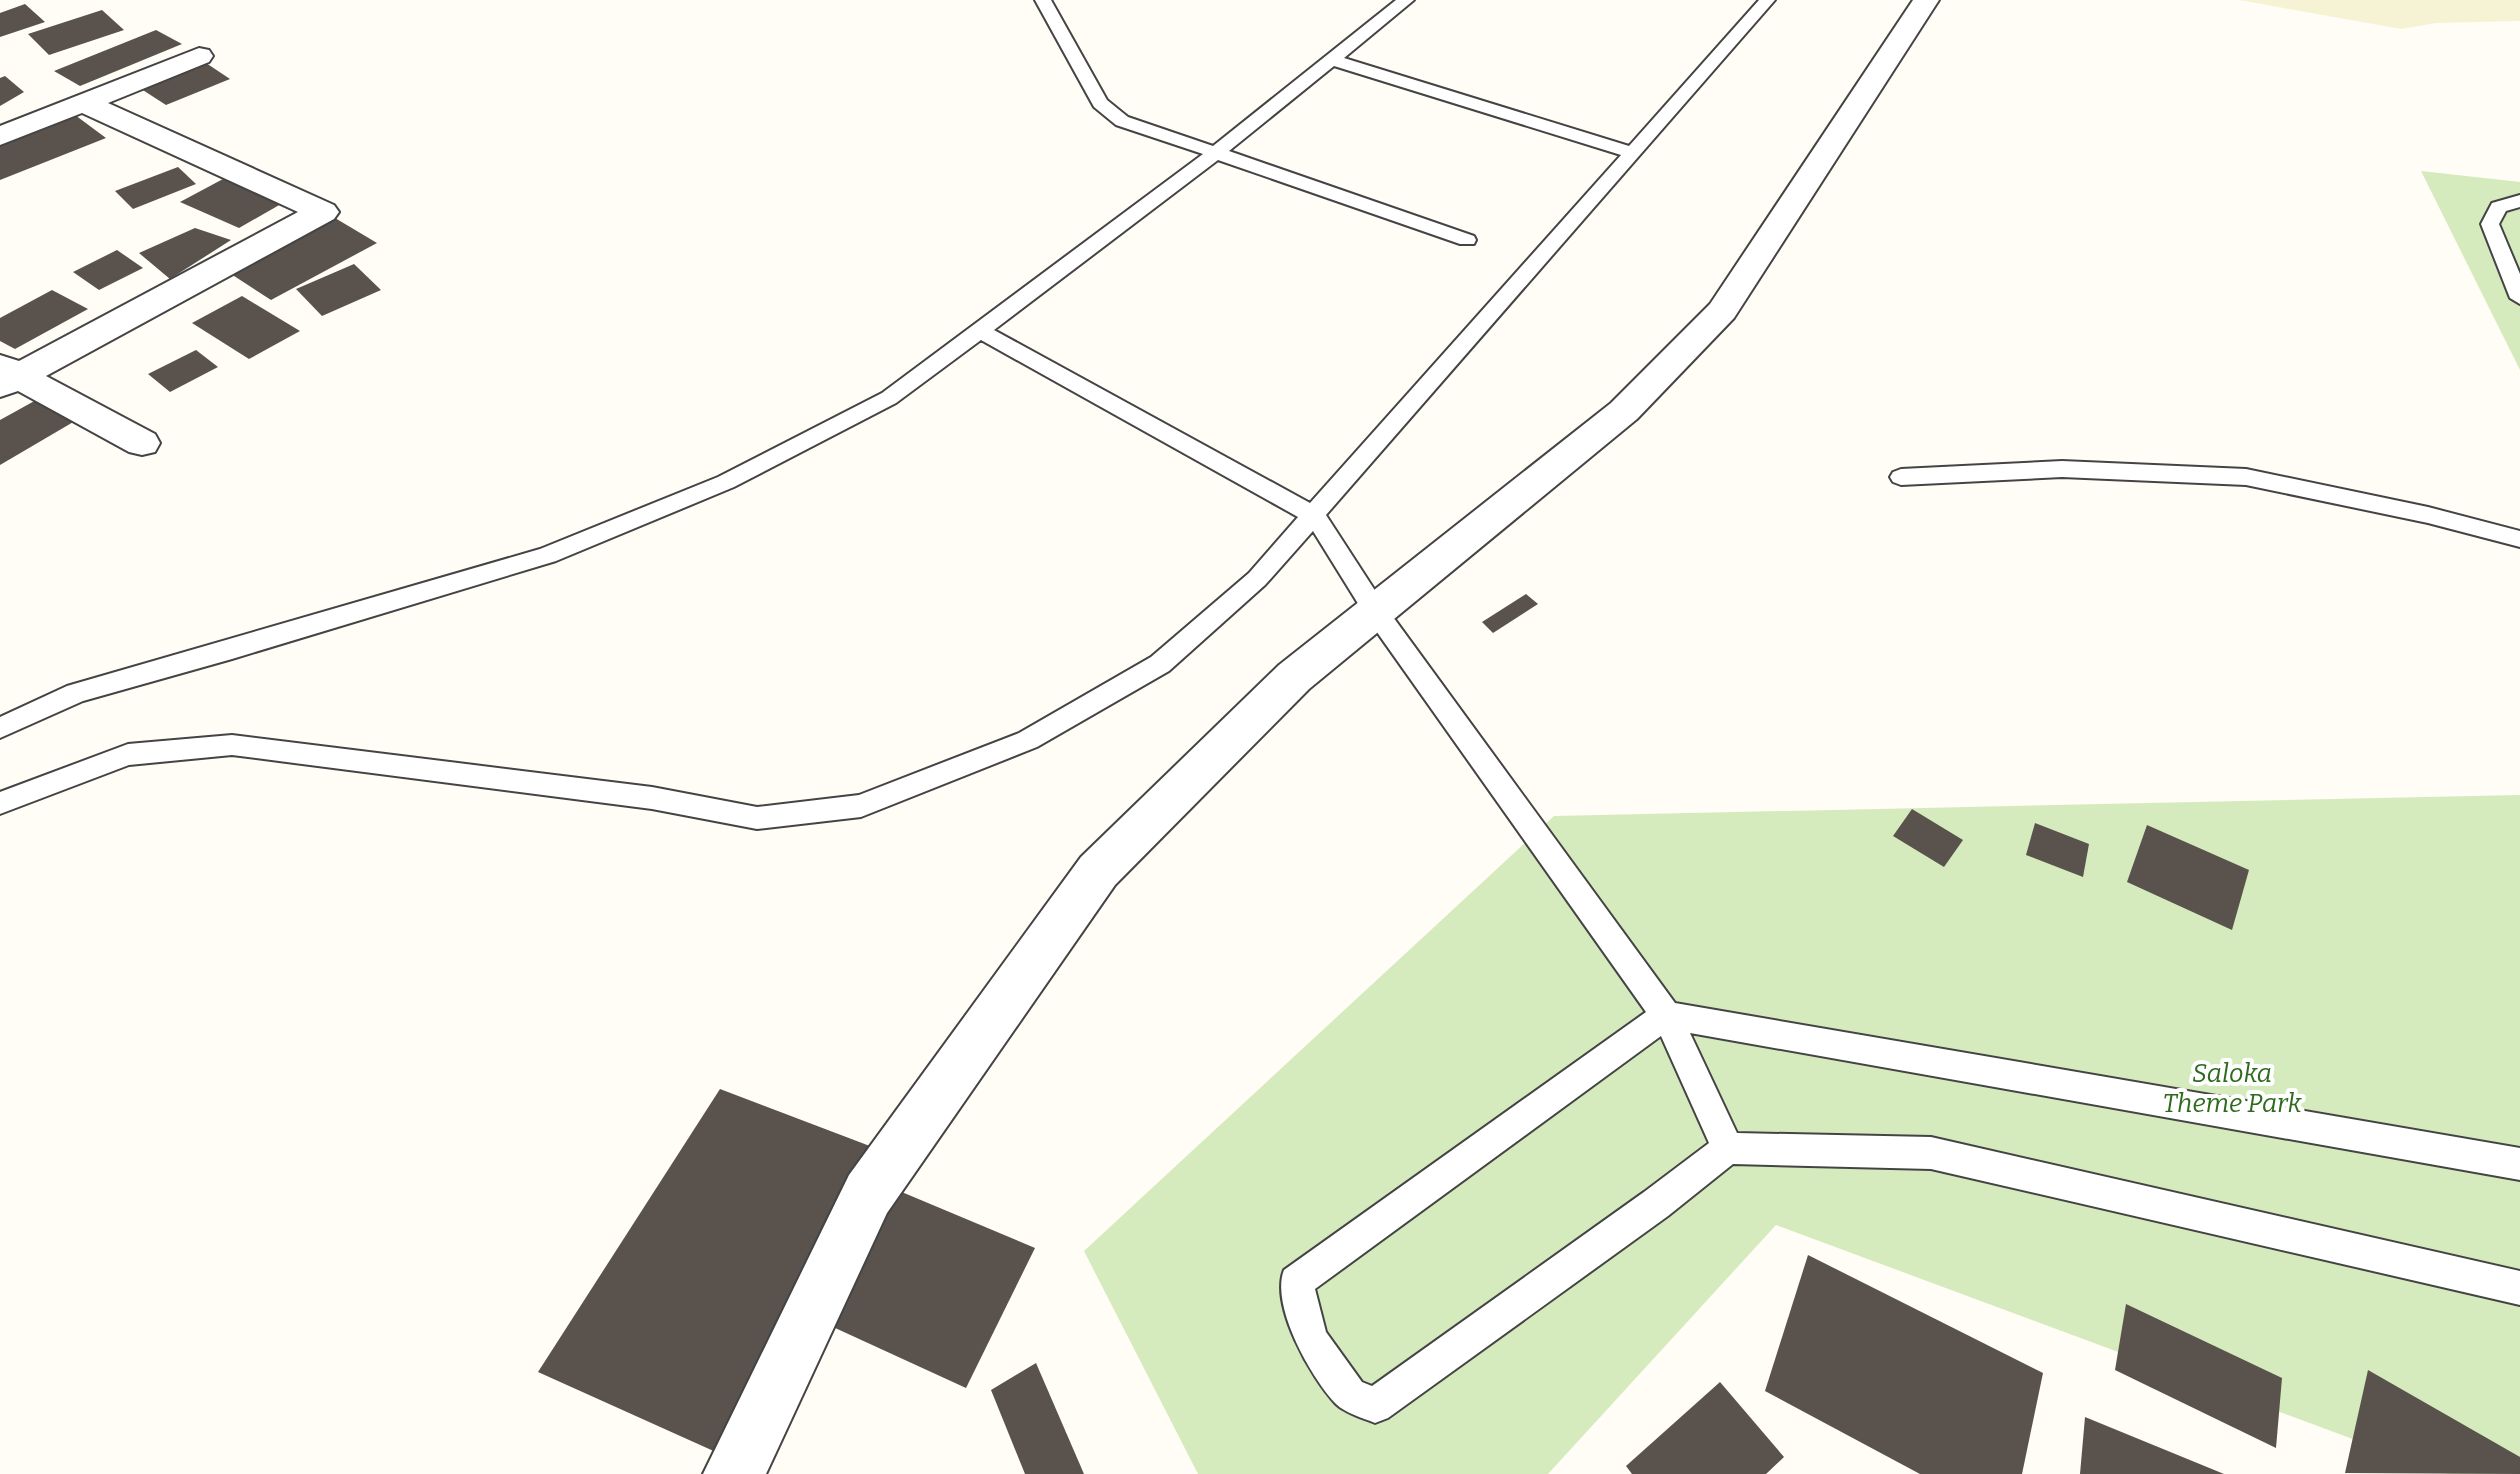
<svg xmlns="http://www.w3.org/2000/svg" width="2520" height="1474" font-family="Bitter,serif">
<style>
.farmland{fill:#f6f3d4}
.green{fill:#d5ebbd}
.building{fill:#5a524d}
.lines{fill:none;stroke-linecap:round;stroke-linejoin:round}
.lane-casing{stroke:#444;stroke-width:4}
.street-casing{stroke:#444;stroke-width:4}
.lane{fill:#fff;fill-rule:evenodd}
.street{fill:#fff;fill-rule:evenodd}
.labels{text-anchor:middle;stroke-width:8;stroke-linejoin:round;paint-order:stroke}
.park-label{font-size:26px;font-style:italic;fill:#2f6b1f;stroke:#fff}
</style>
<rect width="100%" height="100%" fill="#fffdf5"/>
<path class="farmland" d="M2239 0H2520V21L2436 23 2401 29Z"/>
<g class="green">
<path d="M2421 171 2520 182V370Z"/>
<path d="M2520 795V1474H2447L1776 1225 1548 1474H1198L1084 1251 1554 816Z"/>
</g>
<g class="building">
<path d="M25 4 45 22 0 37V13Z"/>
<path d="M102 10 124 30 49 55 28 34Z"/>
<path d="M156 30 182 44 80 86 54 71Z"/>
<path d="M200 59 230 79 166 105 135 85Z"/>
<path d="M5 76 24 92 0 106V78Z"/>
<path d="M75 115 106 138 0 180V145Z"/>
<path d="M178 167 196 184 133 209 115 191Z"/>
<path d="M223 179 281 204 239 228 180 202Z"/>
<path d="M335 218 377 243 271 300 228 272Z"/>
<path d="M195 228 231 240 170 279 139 253Z"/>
<path d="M117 250 143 268 99 290 73 272Z"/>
<path d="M354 264 381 290 322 316 296 289Z"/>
<path d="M52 290 88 309 15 349 0 341V318Z"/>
<path d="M242 296 300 331 249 359 192 323Z"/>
<path d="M196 350 218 367 170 392 148 374Z"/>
<path d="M38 399 75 421 0 465V420Z"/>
<path d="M1526 594 1538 604 1493 633 1482 622Z"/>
<path d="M1912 809 1963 840 1944 867 1893 836Z"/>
<path d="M2035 823 2089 844 2083 877 2026 855Z"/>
<path d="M2147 825 2249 870 2232 930 2127 882Z"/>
<path d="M720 1089 883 1151 718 1453 538 1372Z"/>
<path d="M885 1185 1035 1248 966 1388 809 1316Z"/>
<path d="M1808 1255 2043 1373 2022 1474H1920L1765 1391Z"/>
<path d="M2126 1304 2282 1378 2276 1448 2115 1370Z"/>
<path d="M1036 1363 1084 1474H1025L991 1390Z"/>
<path d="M2368 1370 2520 1457V1474L2345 1473Z"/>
<path d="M1720 1382 1784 1457 1766 1474H1632L1626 1466Z"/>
<path d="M2085 1417 2224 1474H2080Z"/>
</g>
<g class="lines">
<defs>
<g id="lane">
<path d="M1035 0H1051L1107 100 1128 117 1213 146 1396 0H1414L1344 58 1629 146 1759 0H1775L1326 515 1385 606 1675 1003 2520 1148V1180L1690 1033 1737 1133 1931 1137 2520 1271V1305L1931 1169 1733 1164 1668 1216 1388 1418 1375 1423C1363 1418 1345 1413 1336 1404 1311 1378 1270 1305 1284 1270L1646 1012 1367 618 1313 531 1265 585 1169 671 1037 747 861 817 757 829 652 809 232 755 129 765 0 814V792L128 744 232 735 652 787 757 807 859 795 1019 733 1151 657 1249 573 1298 517 981 340 896 403 734 487 556 561 232 659 83 701 0 738V717L67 686 540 549 718 477 882 393 1203 154 1116 125 1094 107ZM1334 66 1621 155 1310 503 994 330 1218 160 1460 244H1474L1476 240 1474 236 1229 151ZM1661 1036 1709 1143 1644 1192 1372 1386 1362 1382 1326 1332 1315 1289Z"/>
<path d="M2520 195V207L2506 211 2499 224 2520 274V304L2510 298 2481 224 2492 203Z"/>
<path d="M2062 461 2246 469 2428 507 2520 531V547L2428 523 2246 485 2062 477 1901 485 1893 482 1890 477 1893 472 1901 469Z"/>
</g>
<g id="street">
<path d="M1913 0H1939L1734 318 1637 419 1309 689 1115 885 887 1213 766 1474H703L849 1175 1081 857 1279 665 1611 403 1710 304Z"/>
<path d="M199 48 209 50 213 56 209 62 108 103 334 205 339 212 334 219 46 376 155 434 160 443 155 452 142 455 129 452 18 391 0 397V355L19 361 298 212 82 113 0 145V126Z"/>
</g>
</defs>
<use href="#lane" class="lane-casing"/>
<use href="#street" class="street-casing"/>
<use href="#lane" class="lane"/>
<use href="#street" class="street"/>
</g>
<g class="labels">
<g class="park-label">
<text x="2232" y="1082">Saloka<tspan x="2232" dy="30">Theme Park</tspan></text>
</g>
</g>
</svg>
